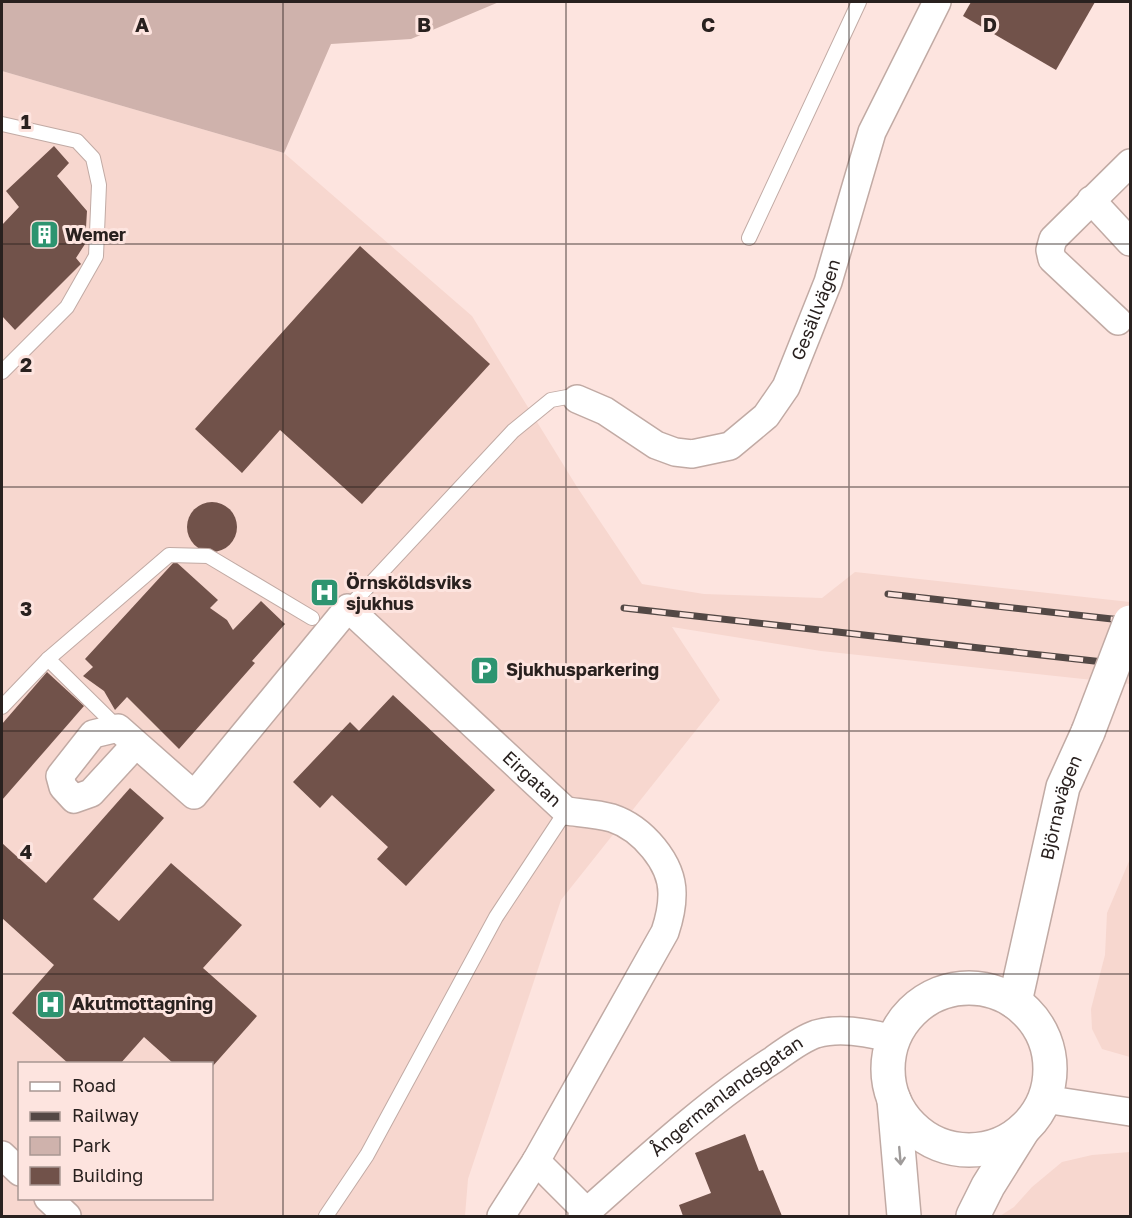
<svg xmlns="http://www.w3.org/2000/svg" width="1132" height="1218" font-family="'Golos Text',sans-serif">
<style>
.built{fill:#f7d7cf;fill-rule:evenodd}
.green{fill:#cfb2ac}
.building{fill:#71524a}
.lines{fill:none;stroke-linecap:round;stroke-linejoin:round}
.lane-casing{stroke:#c1aaa4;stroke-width:16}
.street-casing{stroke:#c1aaa4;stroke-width:30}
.secondary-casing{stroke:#c1aaa4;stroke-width:36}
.lane{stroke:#fff;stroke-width:14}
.street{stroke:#fff;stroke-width:27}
.secondary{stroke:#fff;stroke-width:33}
.rail-casing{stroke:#534845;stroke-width:7}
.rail{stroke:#fde4df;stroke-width:4.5;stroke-dasharray:14;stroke-linecap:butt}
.secondary-bridge-casing{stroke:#c1aaa4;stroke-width:36;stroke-linecap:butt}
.secondary-bridge{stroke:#fff;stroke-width:33}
.oneway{stroke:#9f9b9a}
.grid{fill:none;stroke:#29211f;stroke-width:1.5;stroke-opacity:0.55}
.labels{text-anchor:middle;stroke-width:6;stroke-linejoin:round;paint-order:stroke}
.poi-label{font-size:18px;font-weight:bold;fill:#29211f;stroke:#fde4df;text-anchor:start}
.street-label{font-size:18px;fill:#29211f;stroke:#fde4df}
.grid-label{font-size:20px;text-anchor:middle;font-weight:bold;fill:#29211f;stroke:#fde4df;stroke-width:6;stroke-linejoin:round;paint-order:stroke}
</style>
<rect width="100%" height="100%" fill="#fde4df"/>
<g class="built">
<path d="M2 71 284 153 472 316 577 487 642 584 704 594 822 598 855 572 1130 602V684L821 651 672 627 720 700 561 900 468 1179 465 1216H2ZM20 1064H212V1198H20Z"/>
<path d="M1130 859V1057L1102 1049 1092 1029 1091 1009 1105 955 1107 913Z"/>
<path d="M1130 1152V1216H1000L1014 1207 1032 1187 1062 1162 1092 1155Z"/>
</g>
<path class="green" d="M2 2H499L411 39 331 44 284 153 2 71Z"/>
<g class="building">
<path d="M971 2H1095L1056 70 963 16Z"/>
<path d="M54 146 69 163 57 176 87 211 85 244 76 258 81 264 15 330 2 316V225L19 207 6 191Z"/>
<path d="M360 246 490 364 362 504 280 430 242 473 195 429Z"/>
<circle cx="212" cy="527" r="25"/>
<path d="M175 561 218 600 210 608 227 620 233 630 261 601 285 624 252 661 255 663 179 749 127 697 115 710 104 691 83 676 93 667 85 659Z"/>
<path d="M47 672 84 706 2 800V724Z"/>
<path d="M393 695 495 790 406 886 377 859 388 847 332 795 320 808 293 782 350 722 359 731Z"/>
<path d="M130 788 164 818 93 899 119 921 171 863 242 925 203 968 257 1016 212 1067V1064H174L144 1037 120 1064H69L12 1013 54 965 2 918V843L46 883Z"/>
<path d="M745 1134 759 1171 763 1170 782 1216H683L679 1205 711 1193 695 1153Z"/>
</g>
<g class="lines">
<defs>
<g id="lane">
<path d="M2 124 77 141 93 158 99 185 96 256 67 307 2 372"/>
<path d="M749 238 859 2"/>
<path d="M348 608 513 431 551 400 567 397 577 399"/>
<path d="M48 659 118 728"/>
<path d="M2 707 48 659 169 555 208 556 312 618"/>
<path d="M326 1216 367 1155 496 917 566 811"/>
</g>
<g id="street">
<path d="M1091 200 1130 242"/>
<path d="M1118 321 1052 259 1050 250 1053 239 1130 163"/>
<path id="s1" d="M577 399 605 411 656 445 675 452 692 454 730 446 766 416 786 387 828 282 872 132 937 2"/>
<path id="s2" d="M136 744 91 793 74 799 63 787 60 776 93 734 118 728 194 795 348 608 566 811C581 813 598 814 612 818 642 828 673 863 672 895 672 908 669 920 665 932L536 1161 501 1216"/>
<path d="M1044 1099 1130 1112"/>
<path d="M2 1155 20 1172"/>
<path d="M536 1161 587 1212"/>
<path d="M48 1198 67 1216"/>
<path id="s3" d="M582 1216C642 1163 706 1103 773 1060 786 1051 801 1039 816 1034 839 1027 871 1033 893 1039"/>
</g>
<g id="secondary">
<circle cx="969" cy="1069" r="81"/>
<path id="s4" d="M1015 1002 1063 787 1088 732"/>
<path d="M894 1100 904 1216"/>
<path d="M973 1216 988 1186 1023 1130"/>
</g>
</defs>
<use href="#lane" class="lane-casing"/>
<use href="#street" class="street-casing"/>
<use href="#secondary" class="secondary-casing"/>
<use href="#lane" class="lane"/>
<use href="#street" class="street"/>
<use href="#secondary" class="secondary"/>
<defs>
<g id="rail">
<path d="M888 594 1130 621"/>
<path d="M624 608 1130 665"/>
</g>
</defs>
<use href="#rail" class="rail-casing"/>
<use href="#rail" class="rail"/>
<defs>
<path id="secondary-bridge" d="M1088 732 1130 622"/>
</defs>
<use href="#secondary-bridge" class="secondary-bridge-casing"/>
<use href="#secondary-bridge" class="secondary-bridge"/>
</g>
<defs><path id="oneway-shaft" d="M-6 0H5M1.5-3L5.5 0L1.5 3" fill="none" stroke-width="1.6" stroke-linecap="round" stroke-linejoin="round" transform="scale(1.5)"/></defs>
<use class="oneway" href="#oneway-shaft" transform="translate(900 1156) rotate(85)"/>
<path class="grid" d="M283 2V1216M566 2V1216M849 2V1216M2 244H1130M2 487H1130M2 731H1130M2 974H1130"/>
<defs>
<symbol id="building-square" viewBox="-11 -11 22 22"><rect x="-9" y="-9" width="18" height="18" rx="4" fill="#2d9470" stroke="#fde4df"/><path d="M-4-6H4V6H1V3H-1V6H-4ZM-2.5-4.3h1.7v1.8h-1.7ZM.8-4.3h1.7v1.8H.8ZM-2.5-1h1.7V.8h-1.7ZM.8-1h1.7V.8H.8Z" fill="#fff"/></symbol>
<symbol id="hospital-square" viewBox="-11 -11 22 22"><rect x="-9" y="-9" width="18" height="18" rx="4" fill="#2d9470" stroke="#fde4df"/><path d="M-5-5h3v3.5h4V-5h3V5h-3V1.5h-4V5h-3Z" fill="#fff"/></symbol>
<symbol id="parking-square" viewBox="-11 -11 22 22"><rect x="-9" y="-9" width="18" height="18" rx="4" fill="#2d9470" stroke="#fde4df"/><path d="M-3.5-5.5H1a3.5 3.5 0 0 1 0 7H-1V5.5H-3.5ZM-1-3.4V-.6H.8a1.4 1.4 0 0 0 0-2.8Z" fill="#fff"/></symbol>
</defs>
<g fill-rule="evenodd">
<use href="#building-square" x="28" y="218" width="33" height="33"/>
<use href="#hospital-square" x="308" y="576" width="33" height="33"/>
<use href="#parking-square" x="468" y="654" width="33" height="33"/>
<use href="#hospital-square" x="34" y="988" width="33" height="33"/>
</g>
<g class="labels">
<g class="poi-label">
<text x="65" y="241">Wemer</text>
<text x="346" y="589">Örnsköldsviks<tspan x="346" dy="21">sjukhus</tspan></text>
<text x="506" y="676">Sjukhusparkering</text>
<text x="72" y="1010">Akutmottagning</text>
</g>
<g class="street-label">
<text dy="6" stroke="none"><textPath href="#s1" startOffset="333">Gesällvägen</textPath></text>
<text dy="6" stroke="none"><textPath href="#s2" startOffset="786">Eirgatan</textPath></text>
<text dy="6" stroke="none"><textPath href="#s4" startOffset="200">Björnavägen</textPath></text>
<text dy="6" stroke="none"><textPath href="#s3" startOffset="188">Ångermanlandsgatan</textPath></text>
</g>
</g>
<g class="grid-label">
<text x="142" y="32">A</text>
<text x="424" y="32">B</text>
<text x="708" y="32">C</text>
<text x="990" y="32">D</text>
<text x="26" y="129">1</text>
<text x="26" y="372">2</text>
<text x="26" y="616">3</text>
<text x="26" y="859">4</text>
</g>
<rect width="1132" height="1218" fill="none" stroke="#29211f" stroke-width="6"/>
<rect x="18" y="1062" width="195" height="138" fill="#fde4df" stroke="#a89692" stroke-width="1.5"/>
<rect x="30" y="1082" width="30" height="9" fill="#ffffff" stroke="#a89692" stroke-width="1.5"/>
<text x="72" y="1092" font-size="18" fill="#29211f">Road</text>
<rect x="30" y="1112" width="30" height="9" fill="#534845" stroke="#a89692" stroke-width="1.5"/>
<text x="72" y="1122" font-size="18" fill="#29211f">Railway</text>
<rect x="30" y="1137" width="30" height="18" fill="#cfb2ac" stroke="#a89692" stroke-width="1.5"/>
<text x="72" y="1152" font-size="18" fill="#29211f">Park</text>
<rect x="30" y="1167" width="30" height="18" fill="#71524a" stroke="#a89692" stroke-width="1.5"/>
<text x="72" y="1182" font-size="18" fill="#29211f">Building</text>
</svg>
